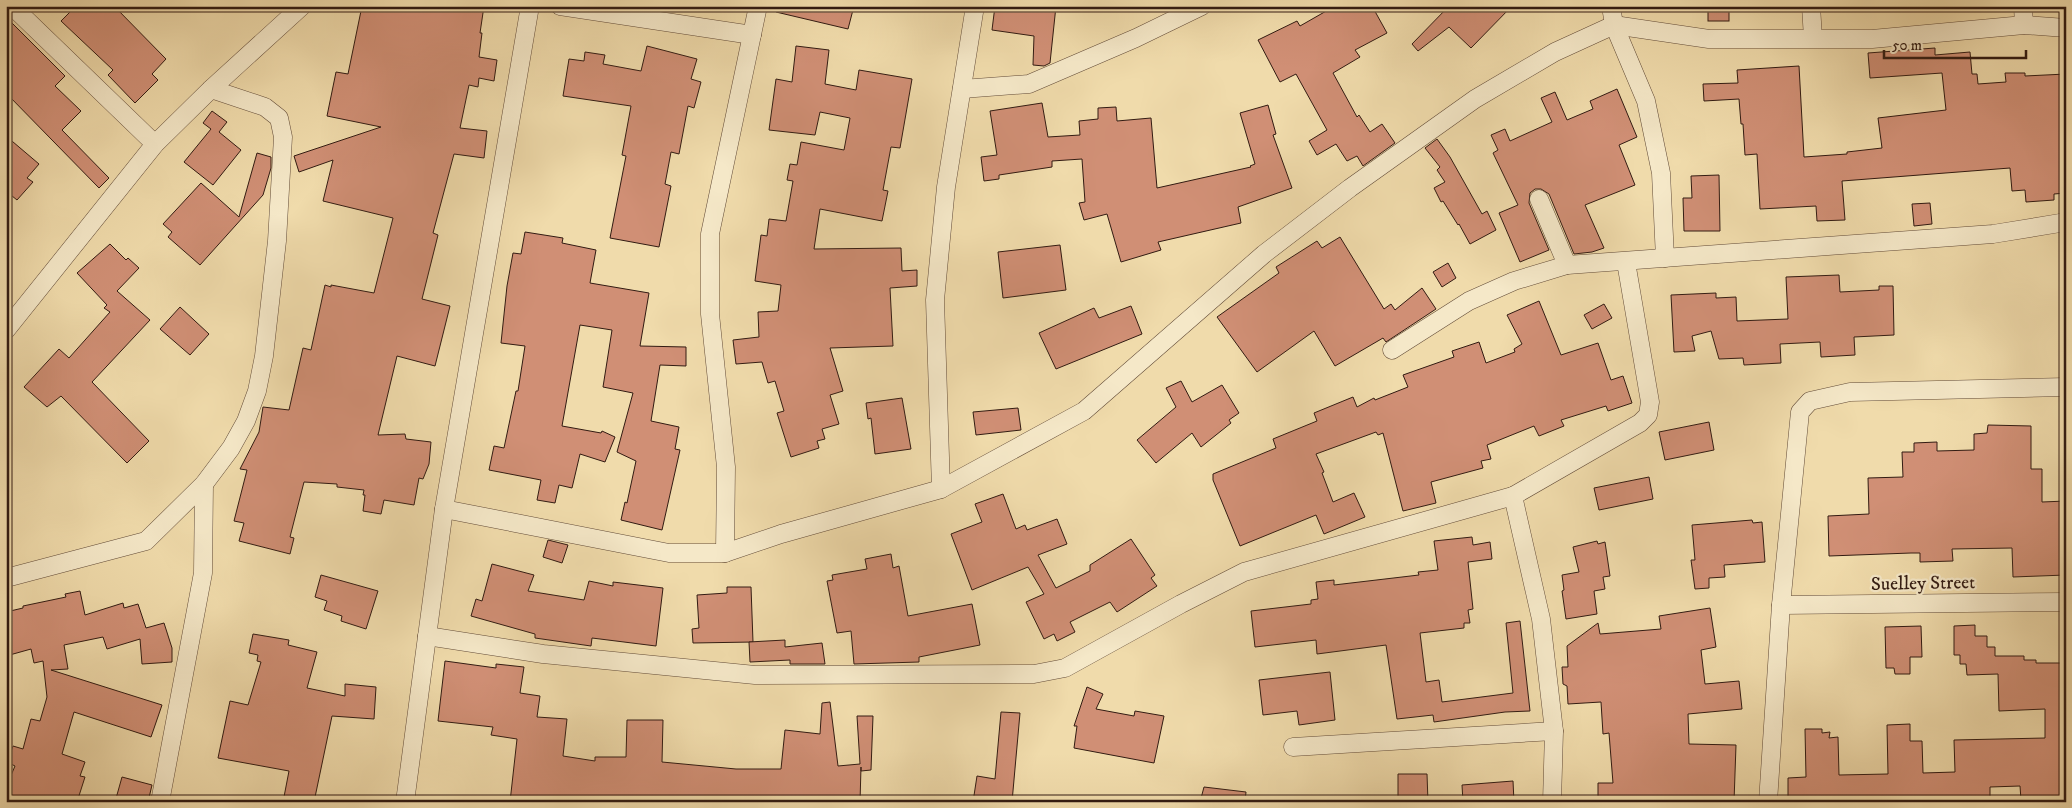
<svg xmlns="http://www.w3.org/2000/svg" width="2072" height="808" font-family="'IM FELL DW Pica',serif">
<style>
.building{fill:#d08f75;stroke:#321b12}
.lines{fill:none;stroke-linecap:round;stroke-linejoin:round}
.minor-casing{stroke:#624b38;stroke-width:19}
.minor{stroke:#f5e8c8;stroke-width:18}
.labels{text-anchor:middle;stroke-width:4.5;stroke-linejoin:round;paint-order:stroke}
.street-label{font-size:19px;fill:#321b12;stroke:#f5e8c8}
</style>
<rect width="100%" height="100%" fill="#f0dbab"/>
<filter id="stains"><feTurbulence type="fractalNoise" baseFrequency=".004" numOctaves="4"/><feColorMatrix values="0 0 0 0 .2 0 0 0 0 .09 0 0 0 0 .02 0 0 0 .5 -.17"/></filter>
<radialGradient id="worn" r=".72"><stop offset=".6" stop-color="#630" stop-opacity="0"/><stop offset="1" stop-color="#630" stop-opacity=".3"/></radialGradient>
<g class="building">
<path d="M76 6H114L166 59 152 74 158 80 135 103 108 75 113 70 61 21Z"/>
<path d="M362 6H484L480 33H482L479 57 497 60 494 81 479 78 478 87 469 85 460 128 487 131 484 158 454 154 433 233 438 235 422 299 450 306 435 366 397 356 378 435 405 434 406 439 431 442 429 464 423 479 419 478 414 505 384 500 381 514 363 511 365 495H363L364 490 337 487V484L304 482 290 537 294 538 290 554 239 541 244 523 234 521 247 470 240 469 259 432 263 407 289 410 303 348 311 350 325 285 331 287V285L374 293 393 218 323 201 333 160 299 172 294 156 381 127 327 116 336 72 348 74Z"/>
<path d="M777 6H854L848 29 776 12Z"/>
<path d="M995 6H1056L1050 63 1044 66 1033 65 1034 36 992 30Z"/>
<path d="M1335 6H1372L1387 33 1355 50 1360 57 1333 73 1357 117 1359 115 1370 132 1382 124 1395 143 1363 166 1357 156 1347 161 1336 144 1317 155 1309 141 1327 130 1296 74 1280 82 1258 40 1297 21 1300 26Z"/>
<path d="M1449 6H1512L1471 48 1449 27 1418 51 1412 44Z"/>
<rect x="1708" y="6" width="21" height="15"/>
<path d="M6 17 65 76 55 86 81 111 62 130 109 178 99 188 6 93Z"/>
<path d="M647 46 697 59 691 79 701 82 694 108 688 106 679 154 671 152 665 184 671 186 659 247 610 238 626 156 622 155 631 106 563 96 569 59 584 61 585 52 605 55 603 64 641 71Z"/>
<path d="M796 46 829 50 825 84 856 90 859 70 912 79 900 148 891 147 883 190 888 191 882 221 820 209 814 249 901 248 902 271 917 270V286L890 288 893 346 830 348 843 391 830 395 839 424 822 429 825 439 817 441 819 448 791 457 777 413 784 411 775 381 768 383 762 362 736 364 733 340 759 337 758 312 778 311 781 285 755 281 761 235 767 236 769 219 786 221 793 181 787 180 790 164 797 165 801 142 844 150 850 118 820 112 815 135 769 130 776 79 792 82Z"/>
<path d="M1935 48V55L1970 52 1972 74H1977L1978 84 2006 82 2005 73H2025V76L2066 74V193L2054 194V200L2026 202 2025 190 2012 191 2010 168 1842 181 1845 220 1817 221 1816 206 1760 209 1757 154 1745 155 1743 124H1741L1739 99 1704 101 1703 84 1738 83 1737 70 1799 66 1804 157 1847 154V152L1882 148 1878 118 1946 110 1942 73 1870 78 1868 53Z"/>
<path d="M1617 89 1637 137 1619 145 1635 185 1585 205 1604 248 1592 252 1574 254 1549 194 1541 189H1535L1530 193 1529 203 1549 250 1520 262 1499 213 1518 205 1493 153 1498 150 1491 135 1505 129 1510 141 1552 122 1541 98 1555 92 1567 120 1593 109 1590 101Z"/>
<path d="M1042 103 1048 137 1080 135 1079 121 1098 119V108L1116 107 1117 121 1151 118 1157 188 1251 167 1250 166 1255 164 1240 113 1268 105 1276 134 1273 135 1292 188 1238 207 1241 223 1158 242 1161 250 1121 262 1107 214 1084 220 1079 203 1085 202 1082 159 1052 161V167L999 175V179L984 181 981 157 997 155 990 111Z"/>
<path d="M212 111 227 122 219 132 241 150 213 185 184 162 211 129 203 123Z"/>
<path d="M6 136 39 164 27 178 33 182 17 200 6 191Z"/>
<path d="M1437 139 1450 157 1482 214 1487 211 1496 230 1470 244 1459 224 1458 225 1443 201 1441 202 1434 188 1445 182 1437 170 1440 167 1425 148Z"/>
<path d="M257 153 271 157V168L263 195 200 265 168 237 172 232 163 224 201 183 239 217Z"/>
<path d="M1719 175 1720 231H1684L1683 198H1692L1691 176Z"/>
<path d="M1930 203 1932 224 1914 226 1912 204Z"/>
<path d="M525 232 563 238 562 243 596 250 590 283 649 293 640 346 686 347V366L660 365 651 421 679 427 675 449 680 450 662 530 621 520 625 502 627 503 636 461 617 452 633 393 603 387 612 330 580 325 562 426 601 433 602 431 615 437 605 462 580 454 572 488 559 485 555 503 537 500 541 480 489 470 494 446 504 448 516 391H518L525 346 501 343 507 286 513 253 521 254Z"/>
<path d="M1340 237 1384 309 1391 304 1395 310 1422 288 1436 309 1386 342 1383 338 1335 366 1314 331 1257 372 1217 317 1279 273 1276 267 1317 241 1322 248Z"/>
<path d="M110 244 126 260 128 258 139 268 117 291 150 320 92 382 149 441 127 463 61 396 47 407 24 387 59 349 69 358 110 312 104 308 107 305 77 273Z"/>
<path d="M1060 245 1066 290 1003 298 998 252Z"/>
<path d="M1448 263 1456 278 1442 287 1433 272Z"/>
<path d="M1839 275 1840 292 1879 290V286H1893L1894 335 1854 337 1855 355 1821 357 1820 342 1780 344 1781 363 1744 365 1743 358 1719 359 1711 331 1692 336 1695 351 1674 352 1671 295 1716 293V298L1736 297 1737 321 1788 319 1786 277Z"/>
<path d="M1539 301 1561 355 1598 343 1611 380 1623 376 1632 403 1608 411 1606 406 1561 420 1564 426 1539 436 1534 426 1487 445 1491 459 1481 461 1483 468 1431 482 1436 503 1403 511 1383 433 1378 435 1376 432 1316 454 1324 472 1322 473 1333 502 1354 493 1365 517 1324 534 1316 515 1240 546 1213 480V474L1276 448 1273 439 1317 421 1314 413 1353 397 1357 407 1374 398 1375 400 1408 387 1403 375 1454 357 1452 351 1479 342 1486 363 1515 352 1514 349 1522 344 1507 315Z"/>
<path d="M1604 304 1612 318 1592 329 1584 315Z"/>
<path d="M1131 306 1142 334 1056 369 1039 333 1094 308 1099 318Z"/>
<path d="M180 307 209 334 190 355 160 329Z"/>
<path d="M1181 381 1192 402 1222 385 1239 413 1229 420 1231 423 1201 447 1192 433 1156 463 1137 440 1176 407 1166 388Z"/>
<path d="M902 398 911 449 875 454 871 418 868 419 866 403Z"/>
<path d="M1018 408 1021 430 976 435 973 412Z"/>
<path d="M1709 422 1714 450 1665 460 1659 432Z"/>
<path d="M1988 425 2031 426V469H2042V502L2066 501V575L2013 577 2012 548 1952 549 1953 561 1920 562V553H1911L1829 556 1828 516 1869 514 1868 478 1903 477 1902 452H1914V443L1937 442V451L1974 450V434L1987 433Z"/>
<path d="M1649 477 1653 499 1599 510 1594 488Z"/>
<path d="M1003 494 1016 529 1025 525 1027 530 1057 519 1067 544 1038 555 1056 588 1090 571V565L1131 539 1155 575 1151 578 1157 586 1117 612 1110 602 1070 622 1075 632 1057 641 1054 634 1044 639 1026 602 1044 594 1028 567 972 590 951 534 982 522 975 504Z"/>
<path d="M1752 520 1753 523 1762 522 1765 562 1724 565 1725 577 1709 578V588L1695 589 1691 560H1695L1692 525Z"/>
<path d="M1472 537 1473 545 1490 542 1492 559 1468 562 1473 609 1468 610 1470 623H1464V628L1420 633 1426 682 1439 680 1442 702 1513 693 1506 623 1520 621 1530 711 1505 712 1434 722 1433 715 1397 719 1386 645 1317 654 1316 640 1255 647 1251 611 1311 604V600L1318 599 1316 582 1334 580V585L1419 575 1418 572 1438 570 1434 541Z"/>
<path d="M548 540 568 545 562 563 543 557Z"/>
<path d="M1597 541 1598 544 1605 542 1610 576 1603 577 1605 589 1594 591 1597 614 1566 619 1562 591 1564 590 1562 575 1579 572 1573 547Z"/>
<path d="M891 554 893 568 899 566 908 616 972 604 980 645 919 657V662L854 664 851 631 837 633 827 581 833 580 832 575 867 569 865 559Z"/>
<path d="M492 564 534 575 528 591 584 600 589 581 613 586V582L663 588 656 646 592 638 591 646 535 638V634L471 616 476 599 482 601Z"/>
<path d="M321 575 378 591 366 629 341 621 342 616 324 610 327 601 315 597Z"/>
<path d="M727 587H751L753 642 693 643 692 629 699 628 697 595 727 593Z"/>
<path d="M80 591 85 615 123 603 124 608 138 604 146 628 164 623 172 648V662L142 664 140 639 107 649 103 637 64 645 68 669 51 670 162 705 151 737 74 712 62 754 85 762 80 776 85 777 77 802H6V787L15 766 7 762 13 746 23 749 31 719 40 721 47 697 43 661 34 663 31 649 6 656V612L23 608V606L66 597 65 594Z"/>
<path d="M1710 608 1716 647 1701 650 1705 684 1739 681 1742 709 1688 714 1689 744 1736 745 1734 802 1638 798V802H1598V783H1613L1609 733 1603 734 1601 702 1568 704 1567 686 1563 684 1562 667H1568L1567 646 1598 623 1600 634 1661 629 1659 616Z"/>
<path d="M1975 625V636H1987V647H1995V656H2024V660H2036V663H2066V799L2021 800 2020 786 1990 787V802H1788V778L1806 777 1805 729H1822V733L1830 732 1829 738 1838 737 1839 775 1888 774 1887 725 1910 724V741H1922L1923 773 1955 772 1954 740 2045 738V709L1999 711 1998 674 1967 675 1966 664H1960V655H1954V626Z"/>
<path d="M1921 626 1922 657H1910V674H1895L1894 668H1886L1885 627Z"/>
<path d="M253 634 289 640 288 645 317 652 307 688 345 696V684L376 687 374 719 332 716 314 802H283L289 771 218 758 230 701 248 705 261 662 257 661 258 655 249 653Z"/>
<path d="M785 640V647L822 643 825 664H790V660L750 662 749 642Z"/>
<path d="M445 661 496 668V664L524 667 520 693 540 696 537 717 567 719 563 756 595 761V757H626L627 720H663L662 762 736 769H781L785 730 820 734 822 703 830 702 838 766 860 764 857 716H873L871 770 861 771V767L860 802H510L517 739 491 735 493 727 438 721Z"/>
<path d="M1330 672 1335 720 1299 725 1297 711 1263 715 1259 680Z"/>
<path d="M1087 687 1103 694 1096 709 1134 716 1135 711 1164 716 1154 763 1074 748 1077 726H1074Z"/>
<path d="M1001 712 1020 713 1012 802H973L977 776 995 779Z"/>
<path d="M1398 774H1427L1428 802H1398Z"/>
<path d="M122 777 152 785 148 802H115Z"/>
<path d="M1513 781 1514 802H1463L1462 785Z"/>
<path d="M1204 787 1246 792 1245 802H1200Z"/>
</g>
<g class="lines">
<defs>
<g id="minor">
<path d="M12 6 155 144"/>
<path d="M560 6 752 35"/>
<path d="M1611 6 1614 25 1646 101 1661 173 1665 258"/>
<path d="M1811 6 1813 38"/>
<path d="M2023 6 2024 25"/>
<path d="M962 89 1029 84 1136 38 1202 6"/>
<path d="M1539 199 1567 265"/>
<path d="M6 330 155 144 211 89 302 6"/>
<path d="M1392 350 1469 301 1514 281 1567 265 1993 234 2066 222"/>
<path d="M941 489 935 300 946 187 975 6"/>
<path d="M444 509 669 553H725L781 534 941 489 1084 411 1264 254 1350 188 1475 99 1555 52 1614 25 1709 39H1872L2024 25 2066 28"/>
<path d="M725 553 726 467 710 314V234L758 6"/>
<path d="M6 578 146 541 204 484 231 448 246 421 257 391 264 356 277 241 283 137 279 118 265 107 211 89"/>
<path d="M1781 605 2066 602"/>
<path d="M427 636 543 654 755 675 1034 674 1065 668 1181 604 1244 572 1513 496"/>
<path d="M1293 747 1554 731"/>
<path d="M160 802 203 573 204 484"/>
<path d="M405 802 444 509 530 6"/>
<path d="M1552 802 1554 731 1541 619 1513 496 1640 423 1648 415 1650 402 1626 262"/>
<path d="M1768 802 1781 605 1800 412 1810 401 1850 392 2066 387"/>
</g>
</defs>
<use href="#minor" class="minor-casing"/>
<use href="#minor" class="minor"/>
</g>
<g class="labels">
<g class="street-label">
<text transform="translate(1923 582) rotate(-1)" y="7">Suelley Street</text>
</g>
</g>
<rect width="2072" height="808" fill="none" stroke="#f0dbab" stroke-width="25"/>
<rect x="8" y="8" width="2057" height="793" fill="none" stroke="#321b12" stroke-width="2.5"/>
<rect x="12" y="12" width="2047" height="783" fill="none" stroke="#321b12"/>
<path d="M1884 50v8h142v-8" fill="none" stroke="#321b12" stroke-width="2.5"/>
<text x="1892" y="50" font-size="15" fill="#321b12" stroke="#f5e8c8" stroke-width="4" paint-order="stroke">50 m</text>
<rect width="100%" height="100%" filter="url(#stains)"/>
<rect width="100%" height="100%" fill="url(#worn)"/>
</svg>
